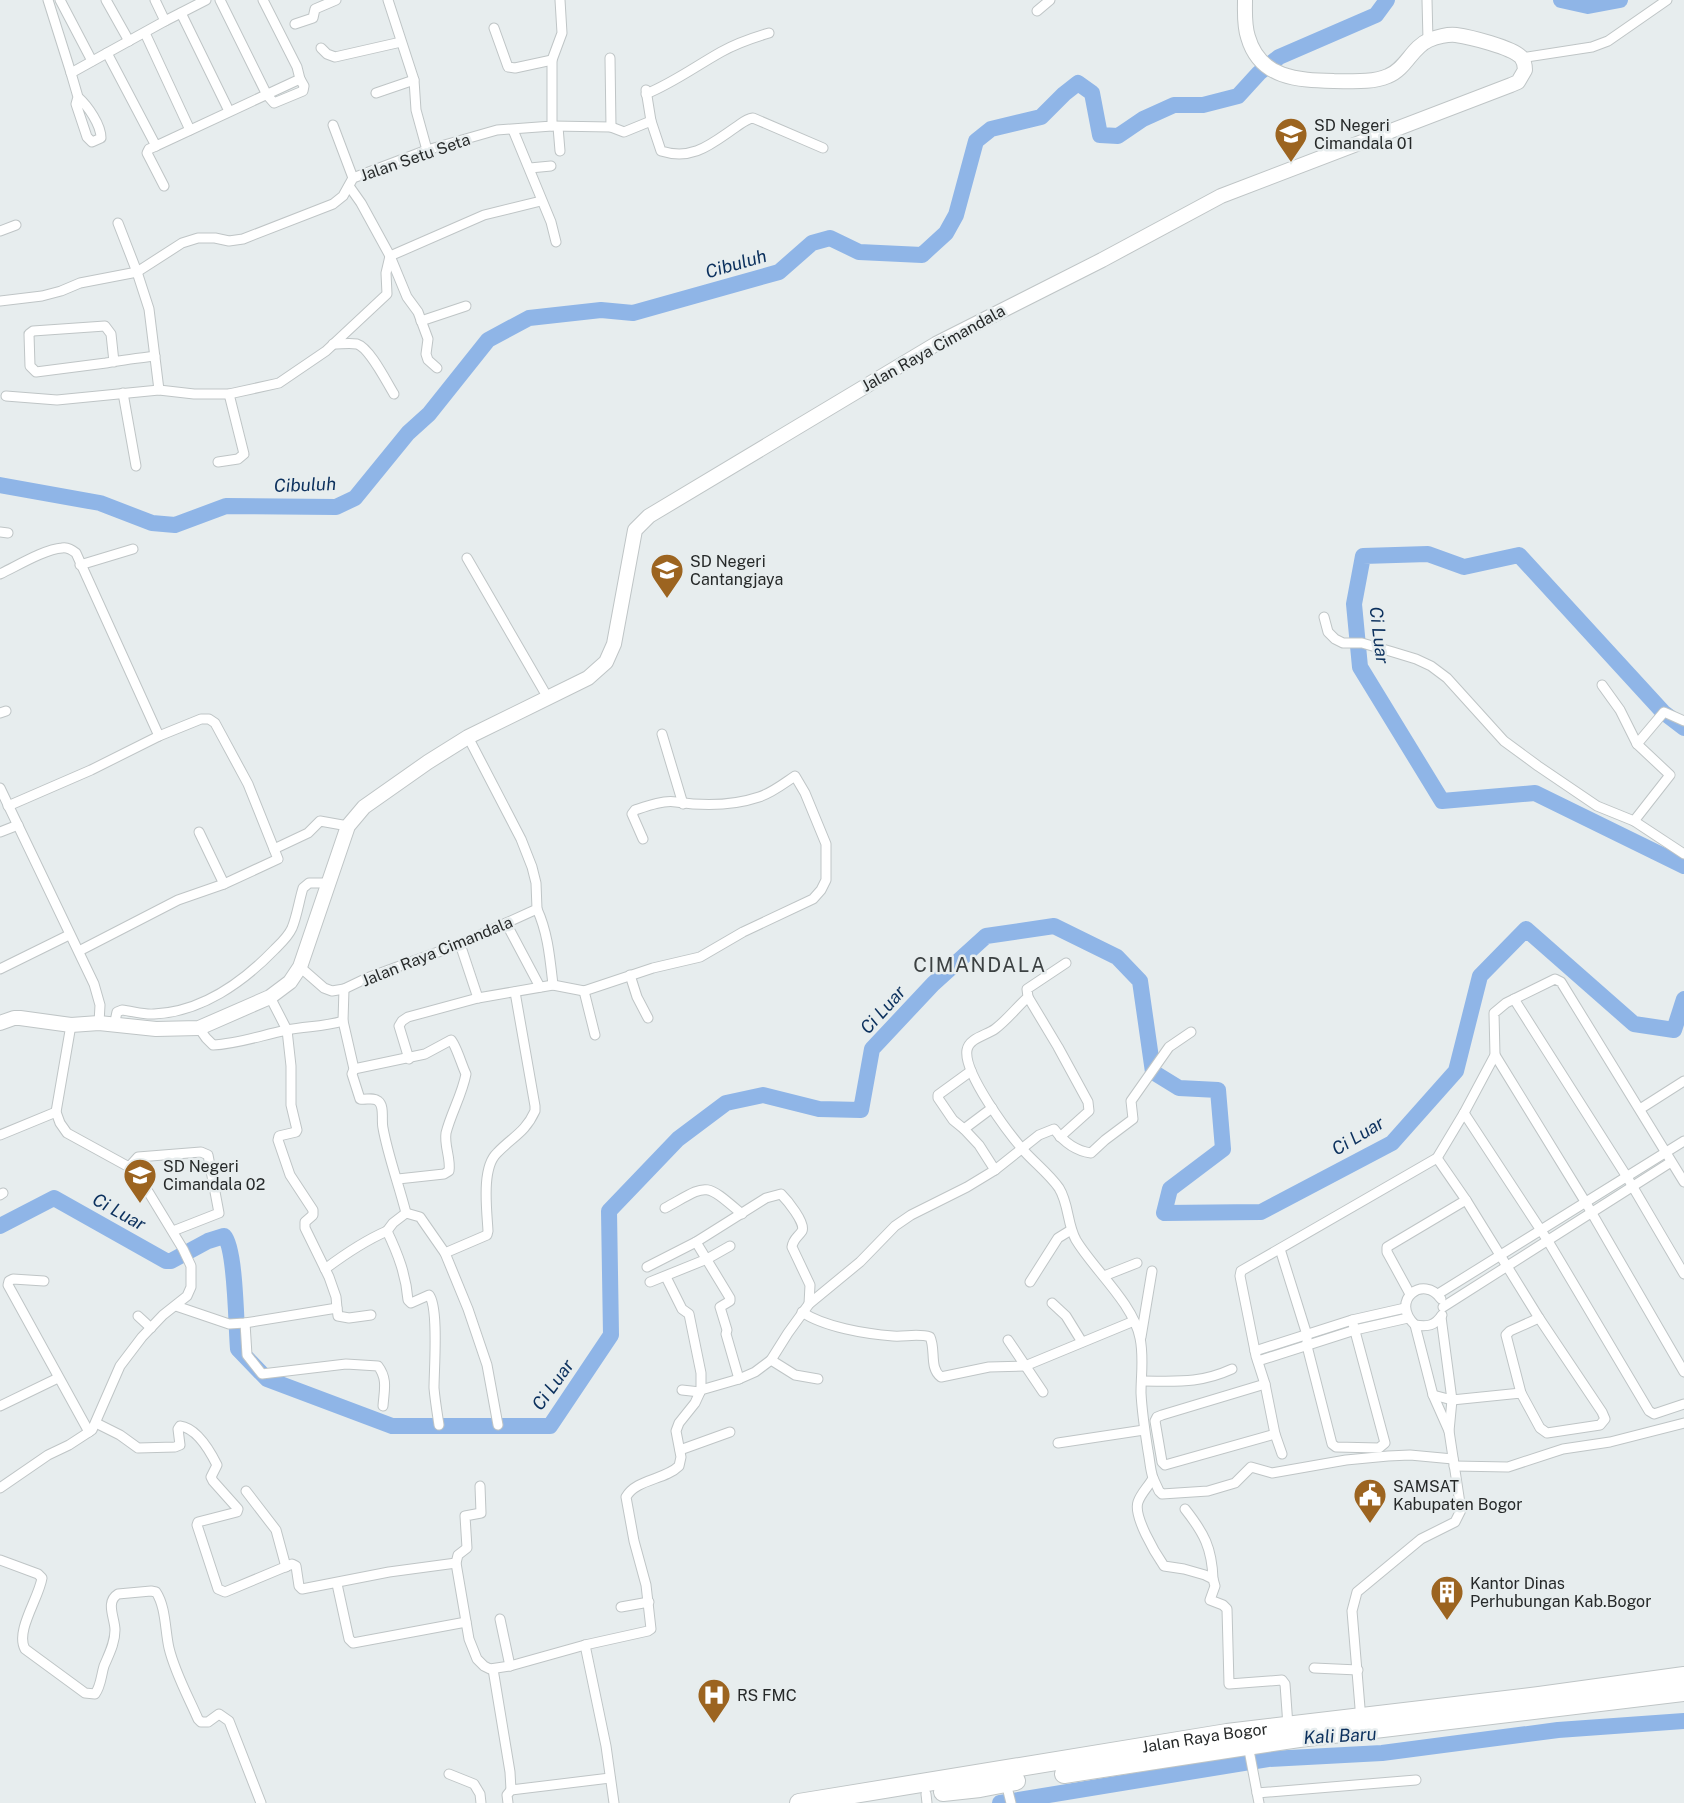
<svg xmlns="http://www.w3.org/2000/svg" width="1684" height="1803" font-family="'Public Sans',sans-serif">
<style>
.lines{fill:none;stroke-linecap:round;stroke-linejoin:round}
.river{stroke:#8fb5e7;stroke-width:16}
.street-casing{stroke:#bfc5c6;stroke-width:11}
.secondary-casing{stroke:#bfc5c6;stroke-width:16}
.highway-casing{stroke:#bfc5c6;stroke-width:20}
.street{stroke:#fff;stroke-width:9}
.secondary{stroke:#fff;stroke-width:14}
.highway{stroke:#fff;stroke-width:18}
.labels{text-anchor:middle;stroke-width:5;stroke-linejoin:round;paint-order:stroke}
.poi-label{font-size:16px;fill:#262929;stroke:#e7edee;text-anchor:start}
.street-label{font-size:16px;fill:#262929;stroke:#e7edee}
.water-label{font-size:18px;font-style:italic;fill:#0b305d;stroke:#e7edee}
.quarter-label{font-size:20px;letter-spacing:1.5px;fill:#3c4142;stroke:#e7edee}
</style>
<rect width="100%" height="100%" fill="#e7edee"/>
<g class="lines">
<g class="river">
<path d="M1561 0 1588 6 1620 0"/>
<path d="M0 485 100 503 152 523 175 525 226 506 336 507 355 498 408 433 429 414 488 340 529 318 601 310 633 313 779 272 812 243 830 238 859 252 922 255 946 233 956 215 976 141 991 129 1041 117 1064 94 1078 83 1092 93 1100 135 1118 136 1143 119 1174 105H1203L1238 96 1259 73 1279 57 1376 15 1387 0"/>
<path d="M1684 728 1663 712 1519 555 1464 567 1428 554 1363 556 1354 604 1360 667 1442 801 1535 793 1684 866"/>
<path d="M0 1226 54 1198 166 1261H171L208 1241 224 1236C236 1248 236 1328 238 1349L267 1379 392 1426H550L611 1335 609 1211 678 1139 726 1103 763 1095 819 1109 861 1110 872 1049 933 984 986 936 1054 926 1117 957 1140 981 1153 1072 1179 1088 1218 1090 1223 1149 1170 1189 1164 1213 1261 1212 1392 1143 1456 1071 1480 976 1526 929 1634 1024 1674 1030 1684 999"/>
<path d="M1000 1803 1268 1759 1382 1753 1558 1730 1684 1721"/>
</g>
<defs>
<g id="street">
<path d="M48 0 71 73"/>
<path d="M60 0 92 61"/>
<path d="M106 0 129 41"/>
<path d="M155 0 165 21 206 0"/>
<path d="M220 0 267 95 274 103 303 91 304 86 300 79"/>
<path d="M388 0 414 80 416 110 427 150"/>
<path d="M1427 0 1428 40"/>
<path d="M1037 11 1050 0"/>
<path d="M181 13 229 111"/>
<path d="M295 24 313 18 315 9 336 0"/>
<path d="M494 28 508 67 515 68 552 60"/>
<path d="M145 33 190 130"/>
<path d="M321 48 327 54 335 57 401 42"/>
<path d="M107 53 165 21"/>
<path d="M610 58 611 127"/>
<path d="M1521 58 1592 47 1608 41 1667 0"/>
<path d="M646 90 651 121"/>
<path d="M376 93 414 80"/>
<path d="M646 94C673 83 696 66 721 52 737 43 752 38 769 33"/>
<path d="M78 97C88 106 101 125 101 138L92 142 87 137 76 104 78 97 71 73 107 53 156 146 300 79 297 67 263 0"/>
<path d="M333 125 353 178"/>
<path d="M552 126 611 127 624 132 651 121 661 151C693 161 711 144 736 127 742 123 746 119 753 118L823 148"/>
<path d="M558 127 560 151"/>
<path d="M513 130 551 222 556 242"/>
<path d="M156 146 149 149 147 153 164 186"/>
<path d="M530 168 551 166"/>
<path d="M349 186 361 203 390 256 407 297 418 312 428 339 426 354 428 360 437 368"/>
<path d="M118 223 137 272 149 309 159 390 194 394H229L279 383 326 351 387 294 386 273 390 256 484 215 541 201"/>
<path d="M0 231 16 225"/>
<path d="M0 301 42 296 61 291 80 283 137 272 182 243 198 238H215L229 241 243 239 333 204 343 196 353 178 427 150 497 130 552 126V60L562 33 560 0"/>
<path d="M421 321 466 306"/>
<path d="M333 344C341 344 350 343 357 344 370 348 387 383 394 394"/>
<path d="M114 362 111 334 105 326 33 331 29 334 30 366 36 372 106 363C122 360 139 358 155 356"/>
<path d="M123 393 136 466"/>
<path d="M6 396 57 400 159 390"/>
<path d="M218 462 238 459 244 454 229 394"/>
<path d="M0 532 8 533"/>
<path d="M467 558 548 698"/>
<path d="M80 565 133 549"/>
<path d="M0 574C17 566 45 549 62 548 68 547 72 550 76 553L159 736"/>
<path d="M1324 617 1328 632 1335 639 1343 643H1362L1393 652 1416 659 1431 666 1447 678 1504 741 1538 766 1597 806 1634 821 1684 854"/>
<path d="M1602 685 1620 710 1637 744"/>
<path d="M0 713 6 711"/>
<path d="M662 734 683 804"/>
<path d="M0 788 94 984 100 1005 99 1023"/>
<path d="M8 806 91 770 159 736 201 719H209L215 723 248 784 278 859 224 884 178 900 79 951"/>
<path d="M1634 821 1670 775 1637 744 1664 712 1684 721"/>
<path d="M0 832 18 825"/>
<path d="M199 832 224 884"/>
<path d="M274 849 308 833 320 821 348 826"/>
<path d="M537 909C548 933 550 959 553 985"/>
<path d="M506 923 540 987"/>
<path d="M460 944 478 998"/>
<path d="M1066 963 1027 989 1028 997C1017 1007 1007 1020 995 1029 987 1035 969 1038 967 1050 963 1073 1009 1134 1025 1152 1035 1163 1050 1175 1059 1188 1069 1204 1067 1224 1076 1240 1094 1270 1133 1303 1140 1338 1144 1357 1141 1374 1141 1393 1142 1413 1145 1432 1148 1451 1150 1461 1150 1469 1153 1478 1149 1486 1141 1493 1138 1502 1133 1516 1155 1553 1164 1566L1184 1569 1205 1575 1213 1579 1215 1586 1210 1600 1223 1605 1227 1609 1229 1684 1282 1680 1285 1684 1288 1726"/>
<path d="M300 967 324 988 332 991 344 989 367 978 460 944 537 909 536 883 532 867 521 839 468 737"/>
<path d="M0 969 69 935"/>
<path d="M630 975 637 997 648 1018"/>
<path d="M344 989 343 1021 354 1069 352 1074 360 1099C366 1100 374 1097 378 1101 385 1106 381 1120 383 1128 388 1156 399 1185 406 1213"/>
<path d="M584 991 595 1035"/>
<path d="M1028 997 1058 1047 1088 1102 1089 1111 1060 1137"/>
<path d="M1514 999 1627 1177 1684 1274"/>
<path d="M114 1026 117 1012 122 1010C132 1011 144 1015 154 1014 201 1012 243 982 274 950 281 943 288 937 292 928 297 916 299 901 303 888L309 883H329"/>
<path d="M199 1028 206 1038 213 1045C238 1044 262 1035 287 1030 307 1026 323 1027 343 1021"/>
<path d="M1495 1055 1586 1203 1684 1372"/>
<path d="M409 1059 399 1026 402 1021 408 1017 478 998 553 985 584 991 653 968 700 957 743 932 813 899 821 890 826 880V844L805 793 795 776C783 784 772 793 759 797 732 806 703 806 676 802 663 800 647 806 635 810L632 814 643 839"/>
<path d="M354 1069 425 1054 451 1040C456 1045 462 1066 466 1074 462 1095 451 1113 446 1133 444 1146 451 1158 449 1171L444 1174 398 1179"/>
<path d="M971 1071 938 1095V1098L953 1120 964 1129 992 1108"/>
<path d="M1640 1109 1684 1081"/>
<path d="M1464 1113 1548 1241 1649 1411 1654 1414 1684 1404"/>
<path d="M964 1129 979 1145 995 1170"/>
<path d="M0 1135 56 1112"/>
<path d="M129 1167 138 1157 201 1152 208 1155 219 1213 173 1231"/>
<path d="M0 1195 3 1193"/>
<path d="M665 1208C709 1184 703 1181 742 1214"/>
<path d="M406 1213 420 1217 445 1253 468 1309 487 1365 498 1425"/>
<path d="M387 1231C398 1254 406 1275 408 1300L411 1303 429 1295C439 1307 434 1369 434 1388 435 1400 437 1412 439 1425"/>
<path d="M387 1231 393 1223 406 1213"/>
<path d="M696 1242 730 1298V1301L720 1307 727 1330 726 1334 739 1379"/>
<path d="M1280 1249 1307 1335V1346L1332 1444 1336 1447 1379 1448 1385 1443 1352 1320"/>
<path d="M445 1253 487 1235 488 1231C487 1211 481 1168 497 1153 512 1137 525 1133 535 1111V1106L515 992"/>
<path d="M647 1267 696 1242 766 1198 781 1194C787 1200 806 1223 802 1231 798 1237 793 1239 792 1247L810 1285 809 1304"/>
<path d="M325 1269C345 1254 364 1241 387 1231"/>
<path d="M1104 1276 1137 1263"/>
<path d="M666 1277 682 1309 689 1314 701 1373V1390"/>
<path d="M44 1281 13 1279 9 1281 8 1285 89 1432"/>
<path d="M650 1282 707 1259 730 1246"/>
<path d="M1030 1282 1058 1238 1071 1230"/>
<path d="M1410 1294 1387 1252V1247L1466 1200 1437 1158"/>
<path d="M1438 1294 1684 1141"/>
<path d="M1441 1299C1424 1274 1389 1300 1415 1325L1433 1395 1449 1431"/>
<path d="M1052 1303 1066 1316 1082 1342"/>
<path d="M176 1306 229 1324 245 1323 337 1308 336 1297 329 1277 305 1228V1222L313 1215V1210L290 1175 278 1140 279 1136 296 1132 297 1130 291 1105V1066L287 1030 270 997"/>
<path d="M1443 1307 1671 1162"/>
<path d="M337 1308 338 1316 349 1318 371 1315"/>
<path d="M802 1312C824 1327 866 1334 893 1336 905 1337 918 1333 930 1337 936 1350 929 1368 941 1377L989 1367 1025 1366 1134 1321"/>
<path d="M138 1316 151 1328"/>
<path d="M245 1323 247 1355 262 1374 346 1364 378 1366C388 1379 384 1391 383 1406"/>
<path d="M1415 1325C1427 1327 1435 1326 1442 1315"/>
<path d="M1141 1337 1152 1271"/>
<path d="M1008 1340 1043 1392"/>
<path d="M1255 1351 1352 1320 1405 1308"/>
<path d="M771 1360 795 1375 818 1379"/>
<path d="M1258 1361 1355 1330 1408 1318"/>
<path d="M1142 1381C1176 1381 1199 1384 1232 1369"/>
<path d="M1265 1384 1275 1434 1282 1454"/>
<path d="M682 1390 700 1392"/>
<path d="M1521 1393 1506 1335 1510 1331 1539 1318"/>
<path d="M1433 1395 1452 1400 1521 1393 1540 1428 1547 1433 1600 1425 1605 1419 1602 1412 1539 1318 1466 1200"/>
<path d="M0 1406 58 1378"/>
<path d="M96 1423 120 1435 138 1448 175 1447 180 1445 178 1429 180 1426C197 1428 210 1451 217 1465L211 1477 213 1481 238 1509 237 1512 198 1522 197 1525 218 1589 225 1592 292 1564 296 1566 299 1586 302 1589 389 1572 456 1563"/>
<path d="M1275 1434 1165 1465 1162 1462 1155 1421 1157 1417 1162 1415 1265 1384 1256 1356 1240 1276 1241 1271 1437 1158 1464 1113 1495 1055 1494 1013 1506 1003 1555 979 1561 982 1684 1182"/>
<path d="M1058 1443 1144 1430"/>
<path d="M680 1450 730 1432"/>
<path d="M1454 1466 1508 1467 1563 1449 1610 1442 1684 1423"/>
<path d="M1153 1478 1159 1491 1162 1494 1208 1491 1235 1483 1251 1467 1272 1473 1346 1460 1388 1456 1410 1455 1453 1459"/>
<path d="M480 1486 481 1513 465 1516 467 1548 458 1555 456 1563 469 1639 477 1659 484 1666 490 1669 510 1666 585 1645 648 1631 651 1629 646 1585 634 1541 626 1497C636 1479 665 1480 679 1466L681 1457 676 1431 679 1423 695 1403 701 1390 739 1379 755 1372 771 1360 788 1333 809 1304 860 1262 895 1226 911 1215 967 1187 995 1170 1039 1135 1054 1129C1063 1141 1076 1151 1091 1153L1105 1140 1133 1119 1131 1101 1169 1047 1191 1032"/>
<path d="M0 1488 48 1455 69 1445 92 1430 120 1366 142 1337 163 1315 187 1296 191 1287V1266L183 1249 149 1193 129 1167 67 1133 60 1123 56 1112 71 1025"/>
<path d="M246 1491 276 1530 286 1567"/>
<path d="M1185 1509C1204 1533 1212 1548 1213 1579"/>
<path d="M0 1560 38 1574 42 1578C39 1598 15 1631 25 1649L85 1693 95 1694C101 1686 101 1676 104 1666 109 1654 115 1643 115 1630 115 1618 105 1602 118 1594L151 1591 156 1592C166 1607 165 1631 169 1648 175 1673 188 1696 198 1719L201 1722H208L219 1714 229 1721 261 1803"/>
<path d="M337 1584 349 1639 353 1643 466 1622"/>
<path d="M621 1607 649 1602"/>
<path d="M500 1619 510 1666"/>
<path d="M585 1645 606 1746 614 1803"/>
<path d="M1314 1668 1358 1670"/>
<path d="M493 1669 510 1772 511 1790 610 1778"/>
<path d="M1361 1720 1352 1611 1357 1592 1421 1539 1455 1522 1461 1510 1449 1431 1452 1400 1441 1317"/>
<path d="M1248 1745 1259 1803"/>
<path d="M449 1774 474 1784 480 1794 481 1803"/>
<path d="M1006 1783 1011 1803"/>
<path d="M1257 1793 1416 1780"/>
<path d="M926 1794 927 1803"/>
<path d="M508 1803 507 1795 511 1790"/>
</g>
<path id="secondary" d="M0 1023 14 1018H20L71 1025 99 1023 156 1029 199 1028 270 997 290 982 300 967 348 826 364 807 428 762 468 737 588 678 606 662 614 644 635 530 649 516 936 344 1102 260 1221 196 1511 85 1518 82 1525 70C1525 65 1524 61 1521 57 1511 47 1470 37 1456 35 1448 34 1436 37 1429 40 1412 47 1406 69 1388 76 1372 83 1351 81 1334 81 1298 80 1260 79 1248 37 1244 25 1245 12 1245 0"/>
<g id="highway">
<path d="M1064 1774 1299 1738 1684 1692"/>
<path d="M943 1792 980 1788 1016 1781"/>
<path id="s1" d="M799 1803 1227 1733 1539 1696 1684 1676"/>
</g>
</defs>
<use href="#street" class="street-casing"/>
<use href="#secondary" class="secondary-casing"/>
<use href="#highway" class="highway-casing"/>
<use href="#street" class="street"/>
<use href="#secondary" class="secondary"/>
<use href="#highway" class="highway"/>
</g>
<defs>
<symbol id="school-pin" viewBox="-11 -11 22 30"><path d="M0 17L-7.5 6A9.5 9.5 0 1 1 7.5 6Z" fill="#9c6420" stroke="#e7edee"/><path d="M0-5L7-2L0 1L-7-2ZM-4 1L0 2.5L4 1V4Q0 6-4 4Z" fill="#fff"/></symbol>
<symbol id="civic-pin" viewBox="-11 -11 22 30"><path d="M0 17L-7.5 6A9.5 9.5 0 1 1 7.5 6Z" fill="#9c6420" stroke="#e7edee"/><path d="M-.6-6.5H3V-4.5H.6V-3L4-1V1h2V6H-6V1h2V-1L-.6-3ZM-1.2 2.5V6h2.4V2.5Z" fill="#fff"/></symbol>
<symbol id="building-pin" viewBox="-11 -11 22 30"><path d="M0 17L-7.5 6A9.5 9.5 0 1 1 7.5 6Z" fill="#9c6420" stroke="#e7edee"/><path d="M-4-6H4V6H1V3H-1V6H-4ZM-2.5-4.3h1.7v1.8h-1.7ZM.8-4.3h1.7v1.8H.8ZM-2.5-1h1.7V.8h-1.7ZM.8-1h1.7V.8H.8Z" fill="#fff"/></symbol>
<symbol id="hospital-pin" viewBox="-11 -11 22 30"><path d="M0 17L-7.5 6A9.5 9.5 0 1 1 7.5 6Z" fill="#9c6420" stroke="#e7edee"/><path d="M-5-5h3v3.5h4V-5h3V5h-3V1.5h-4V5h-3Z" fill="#fff"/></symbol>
</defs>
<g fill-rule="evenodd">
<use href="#school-pin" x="1272" y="115" width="38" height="52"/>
<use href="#school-pin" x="648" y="551" width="38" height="52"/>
<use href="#school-pin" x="121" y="1156" width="38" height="52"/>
<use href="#civic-pin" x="1351" y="1476" width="38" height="52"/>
<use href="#building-pin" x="1428" y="1573" width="38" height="52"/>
<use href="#hospital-pin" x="695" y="1676" width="38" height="52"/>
</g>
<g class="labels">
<g class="poi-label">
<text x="1314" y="131">SD Negeri<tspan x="1314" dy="18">Cimandala 01</tspan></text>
<text x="690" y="567">SD Negeri<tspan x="690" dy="18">Cantangjaya</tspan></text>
<text x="163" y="1172">SD Negeri<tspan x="163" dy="18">Cimandala 02</tspan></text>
<text x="1393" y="1492">SAMSAT<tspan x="1393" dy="18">Kabupaten Bogor</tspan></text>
<text x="1470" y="1589">Kantor Dinas<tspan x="1470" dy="18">Perhubungan Kab.Bogor</tspan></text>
<text x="737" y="1701">RS FMC</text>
</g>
<g class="street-label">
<text transform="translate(415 157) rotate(-19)" y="6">Jalan Setu Seta</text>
<text transform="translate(933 348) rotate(-29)" y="6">Jalan Raya Cimandala</text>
<text transform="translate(437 951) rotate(-22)" y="6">Jalan Raya Cimandala</text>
<text dy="6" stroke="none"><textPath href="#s1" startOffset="411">Jalan Raya Bogor</textPath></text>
</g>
<g class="water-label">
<text transform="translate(736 264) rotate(-16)" y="6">Cibuluh</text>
<text transform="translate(305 485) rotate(-2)" y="6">Cibuluh</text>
<text transform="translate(1379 635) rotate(83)" y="6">Ci Luar</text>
<text transform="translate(883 1010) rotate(-48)" y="6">Ci Luar</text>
<text transform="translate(1358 1136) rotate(-31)" y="6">Ci Luar</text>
<text transform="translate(119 1212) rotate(29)" y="6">Ci Luar</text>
<text transform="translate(553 1385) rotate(-54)" y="6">Ci Luar</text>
<text transform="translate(1340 1736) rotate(-3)" y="6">Kali Baru</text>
</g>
<g class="quarter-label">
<text x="980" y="972">CIMANDALA</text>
</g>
</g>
</svg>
